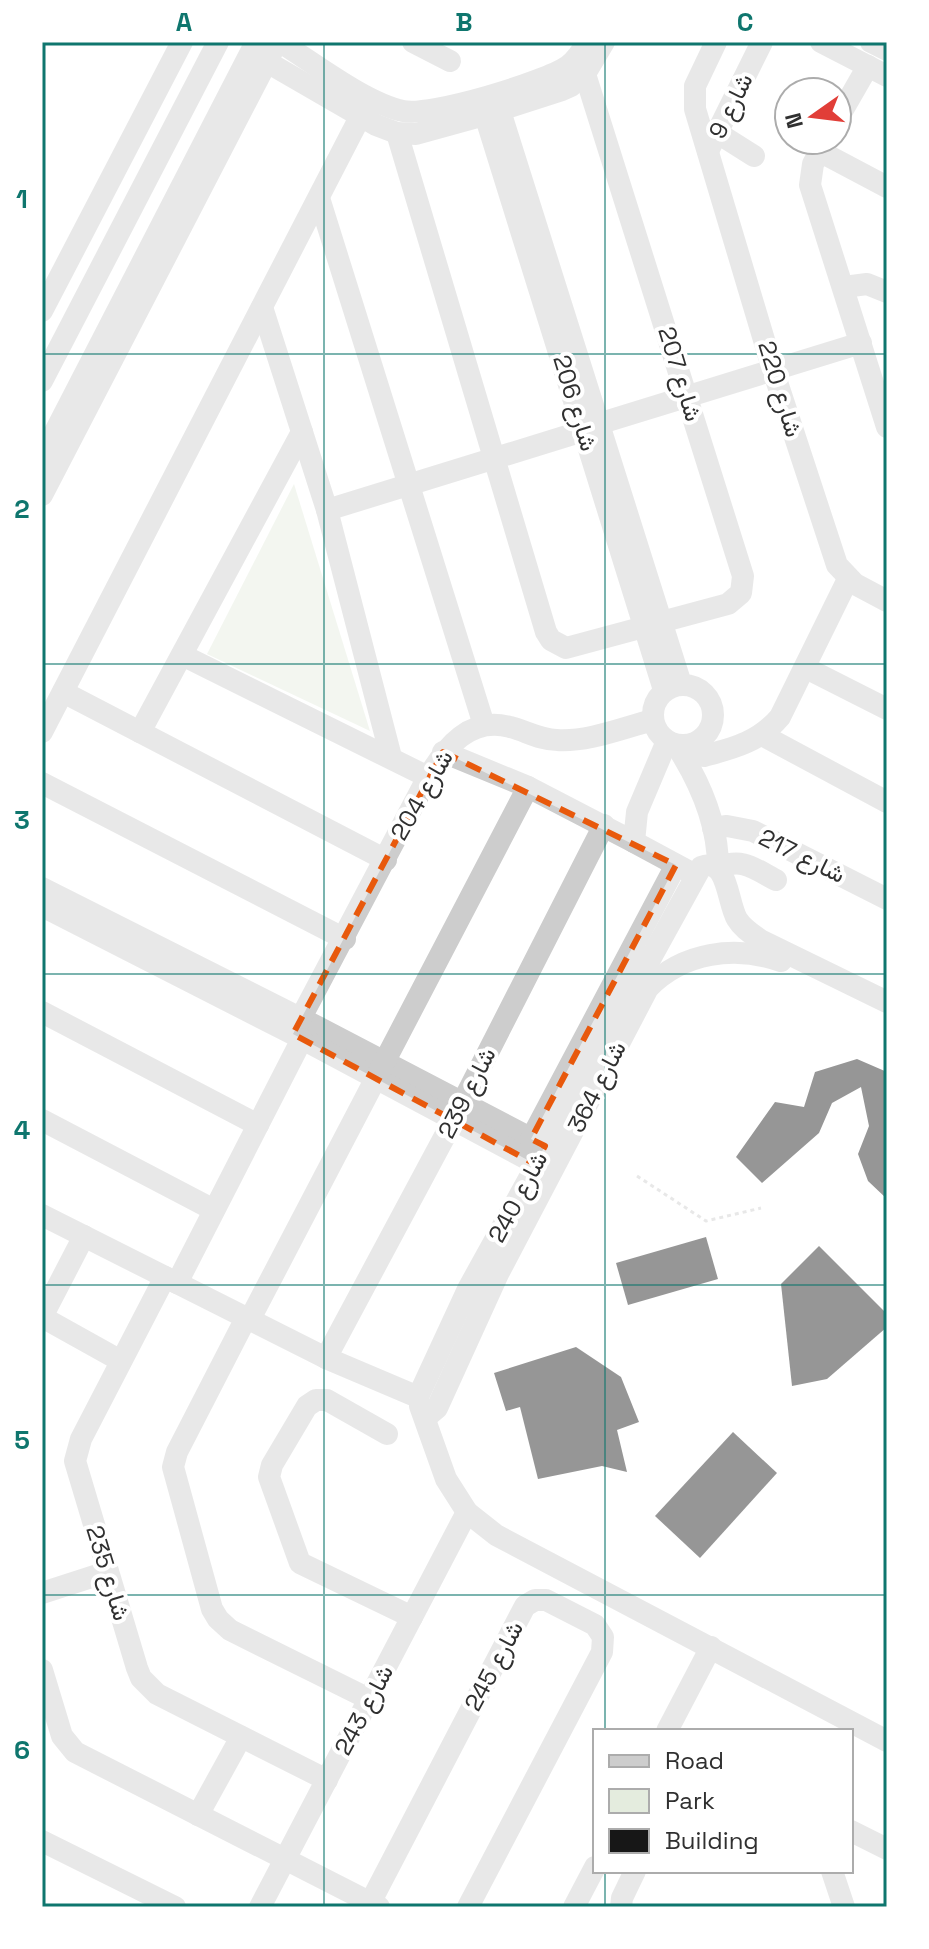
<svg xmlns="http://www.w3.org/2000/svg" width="929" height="1949" font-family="'Space Grotesk',Vazirmatn,sans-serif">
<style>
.green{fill:#e4ecde}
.building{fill:#171717}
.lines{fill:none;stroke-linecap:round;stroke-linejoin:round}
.path{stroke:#cdcdcd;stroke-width:3;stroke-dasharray:4 4;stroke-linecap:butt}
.minor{stroke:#cdcdcd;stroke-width:22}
.marked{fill:none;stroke:#e8590c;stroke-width:6;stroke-dasharray:16 10;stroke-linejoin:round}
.grid{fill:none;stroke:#0f766e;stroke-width:2;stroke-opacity:0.55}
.labels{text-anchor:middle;stroke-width:8;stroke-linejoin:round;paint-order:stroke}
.street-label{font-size:24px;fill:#303030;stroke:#fff}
.neatline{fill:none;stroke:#0f766e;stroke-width:3}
.grid-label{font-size:26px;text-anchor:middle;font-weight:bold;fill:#0f766e}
</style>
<rect width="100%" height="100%" fill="#fff"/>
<path class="green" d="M294 484 370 731 207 654Z"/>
<g class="building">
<path d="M857 1059 887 1072V1199L868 1181 858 1154 869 1126 861 1087 832 1103 819 1133 762 1183 736 1157 775 1102 804 1107 815 1072Z"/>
<path d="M706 1237 718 1279 628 1305 616 1263Z"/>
<path d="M819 1246 887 1314V1327L827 1379 792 1386 781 1284Z"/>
<path d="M576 1347 621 1377 639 1422 617 1430 627 1472 602 1466 538 1479 520 1407 506 1411 494 1373Z"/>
<path d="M733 1432 777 1473 700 1558 655 1516Z"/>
</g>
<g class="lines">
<path class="path" d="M637 1176 706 1221 761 1208"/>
<g class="minor">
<path d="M280 42C314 63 365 103 403 111 430 117 545 82 568 66 576 60 582 51 587 42"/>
<path d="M413 42 450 61"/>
<path d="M716 42 695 86V109L773 370 837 565 855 584 887 601"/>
<path d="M821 42 887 76"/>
<path d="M871 42 887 50"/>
<path d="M267 62 376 125 397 133 416 134 485 115 562 90 571 86 585 74 604 42"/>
<path d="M585 74 743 576 741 593 728 604 661 622"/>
<path d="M500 111 681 684"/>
<path d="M485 115 664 690"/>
<path d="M837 120 868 66"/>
<path d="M716 132 754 156"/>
<path d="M397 133 546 632 551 640 566 648 644 627"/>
<path d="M826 140 813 164 810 185 887 427"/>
<path d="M708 151 762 42"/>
<path d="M819 151 887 187"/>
<path d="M319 198 484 725"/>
<path d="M844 287 867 284 887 292"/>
<path d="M262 307 327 510 391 757"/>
<path d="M42 311 182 42"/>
<path d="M42 381 218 42"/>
<path d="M598 424 861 343"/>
<path d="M42 457 256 42"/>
<path d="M42 495 277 42"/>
<path d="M327 510 583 431"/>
<path d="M182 655 428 777"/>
<path d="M806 668 887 709"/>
<circle cx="683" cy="715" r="30"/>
<path d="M63 692 386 860"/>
<path d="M42 732 360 117"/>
<path d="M140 732 302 432"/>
<path d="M762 735 887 802"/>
<path d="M676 745C700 782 718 822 718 867 744 858 753 868 776 880"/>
<path d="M443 752 528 787 634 842 637 812 667 741"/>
<path d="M704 756C734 748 759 742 780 717L848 579"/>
<path d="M42 783 345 939"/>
<path d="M713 828 727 826 753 831 887 899"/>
<path d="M634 842 686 870"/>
<path d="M42 888 310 1023 557 1152"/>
<path d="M42 906 293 1034 548 1170"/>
<path d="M42 1012 258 1125"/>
<path d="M295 1029 428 777C446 747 470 716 510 727 526 731 540 740 557 740 588 742 622 728 653 720"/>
<path d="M42 1120 214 1210"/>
<path d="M531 1139 676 865"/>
<path d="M42 1215 326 1358 418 1397"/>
<path d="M165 1277 81 1439 75 1461 137 1668 141 1678 157 1694 327 1780"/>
<path d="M177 1283 302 1039"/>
<path d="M42 1317 84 1236"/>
<path d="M42 1317 121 1361"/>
<path d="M246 1318 177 1452 173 1467 212 1609 218 1619 230 1630 369 1699"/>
<path d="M250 1319 528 787"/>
<path d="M326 1358 454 1119 604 825"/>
<path d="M418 1397 468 1289 701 867C728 856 727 902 737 919 743 929 752 934 762 941L887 1002"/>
<path d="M420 1406 446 1479 467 1512 496 1535 887 1741"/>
<path d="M425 1418 437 1408 498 1274 648 988C683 952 735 945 781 961"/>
<path d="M387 1434 327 1400H316L307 1406 272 1465 269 1477 300 1563 412 1617"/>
<path d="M42 1593 107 1572"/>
<path d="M42 1670 62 1736 75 1752 379 1907"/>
<path d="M667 1731 711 1647"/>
<path d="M198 1815 241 1737"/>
<path d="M851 1831 887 1849"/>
<path d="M42 1841 175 1907"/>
<path d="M832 1871 844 1907"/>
<path d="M260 1907 467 1512"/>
<path d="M368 1907 525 1606 535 1600H546L595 1625 603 1637 602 1652 468 1907"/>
<path d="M574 1907 595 1867"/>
<path d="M621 1907 622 1898 635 1871"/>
</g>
</g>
<path d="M0 0H929V1949H0ZM443 752 676 865 531 1139 545 1146 535 1164 293 1034Z" fill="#fff" fill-opacity=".55" fill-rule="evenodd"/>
<path class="marked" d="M443 752 676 865 531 1139 545 1146 535 1164 293 1034Z"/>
<path class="grid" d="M324 42V1907M605 42V1731M42 354H887M42 664H887M42 974H887M42 1285H887M42 1595H887M605 1871V1907"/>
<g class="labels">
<g class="street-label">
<text transform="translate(731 106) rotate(-64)" y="8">شارع 9</text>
<text transform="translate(680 374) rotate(73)" y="8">شارع 207</text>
<text transform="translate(780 389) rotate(73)" y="8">شارع 220</text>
<text transform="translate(575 403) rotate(73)" y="8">شارع 206</text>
<text transform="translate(422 795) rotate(-60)" y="8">شارع 204</text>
<text transform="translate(802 856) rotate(26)" y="8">شارع 217</text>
<text transform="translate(597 1087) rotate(-63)" y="8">شارع 364</text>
<text transform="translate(467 1093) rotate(-63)" y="8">شارع 239</text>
<text transform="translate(518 1197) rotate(-62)" y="8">شارع 240</text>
<text transform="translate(108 1573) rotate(73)" y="8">شارع 235</text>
<text transform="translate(494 1666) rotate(-62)" y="8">شارع 245</text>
<text transform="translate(364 1710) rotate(-62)" y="8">شارع 243</text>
</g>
</g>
<rect width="929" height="1949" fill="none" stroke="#ffffff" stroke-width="88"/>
<rect x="593" y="1729" width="260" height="144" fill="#ffffff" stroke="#acacac" stroke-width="2"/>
<rect x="609" y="1755" width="40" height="12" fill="#cdcdcd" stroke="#acacac" stroke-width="2"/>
<text x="665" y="1769" font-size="24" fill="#303030">Road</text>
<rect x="609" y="1789" width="40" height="24" fill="#e4ecde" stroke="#acacac" stroke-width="2"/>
<text x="665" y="1809" font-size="24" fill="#303030">Park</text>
<rect x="609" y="1829" width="40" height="24" fill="#171717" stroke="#acacac" stroke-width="2"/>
<text x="665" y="1849" font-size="24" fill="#303030">Building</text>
<g transform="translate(813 116) rotate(256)"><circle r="38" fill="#ffffff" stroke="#acacac" stroke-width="2"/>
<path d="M0-6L14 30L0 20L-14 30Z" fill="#e13e38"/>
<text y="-12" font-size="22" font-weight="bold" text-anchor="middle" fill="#303030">N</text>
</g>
<rect x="44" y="44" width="841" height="1861" class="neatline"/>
<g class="grid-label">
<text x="184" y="31">A</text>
<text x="464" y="31">B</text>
<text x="745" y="31">C</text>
<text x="22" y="208">1</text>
<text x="22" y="518">2</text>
<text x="22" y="829">3</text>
<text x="22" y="1139">4</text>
<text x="22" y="1449">5</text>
<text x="22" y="1759">6</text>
</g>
</svg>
